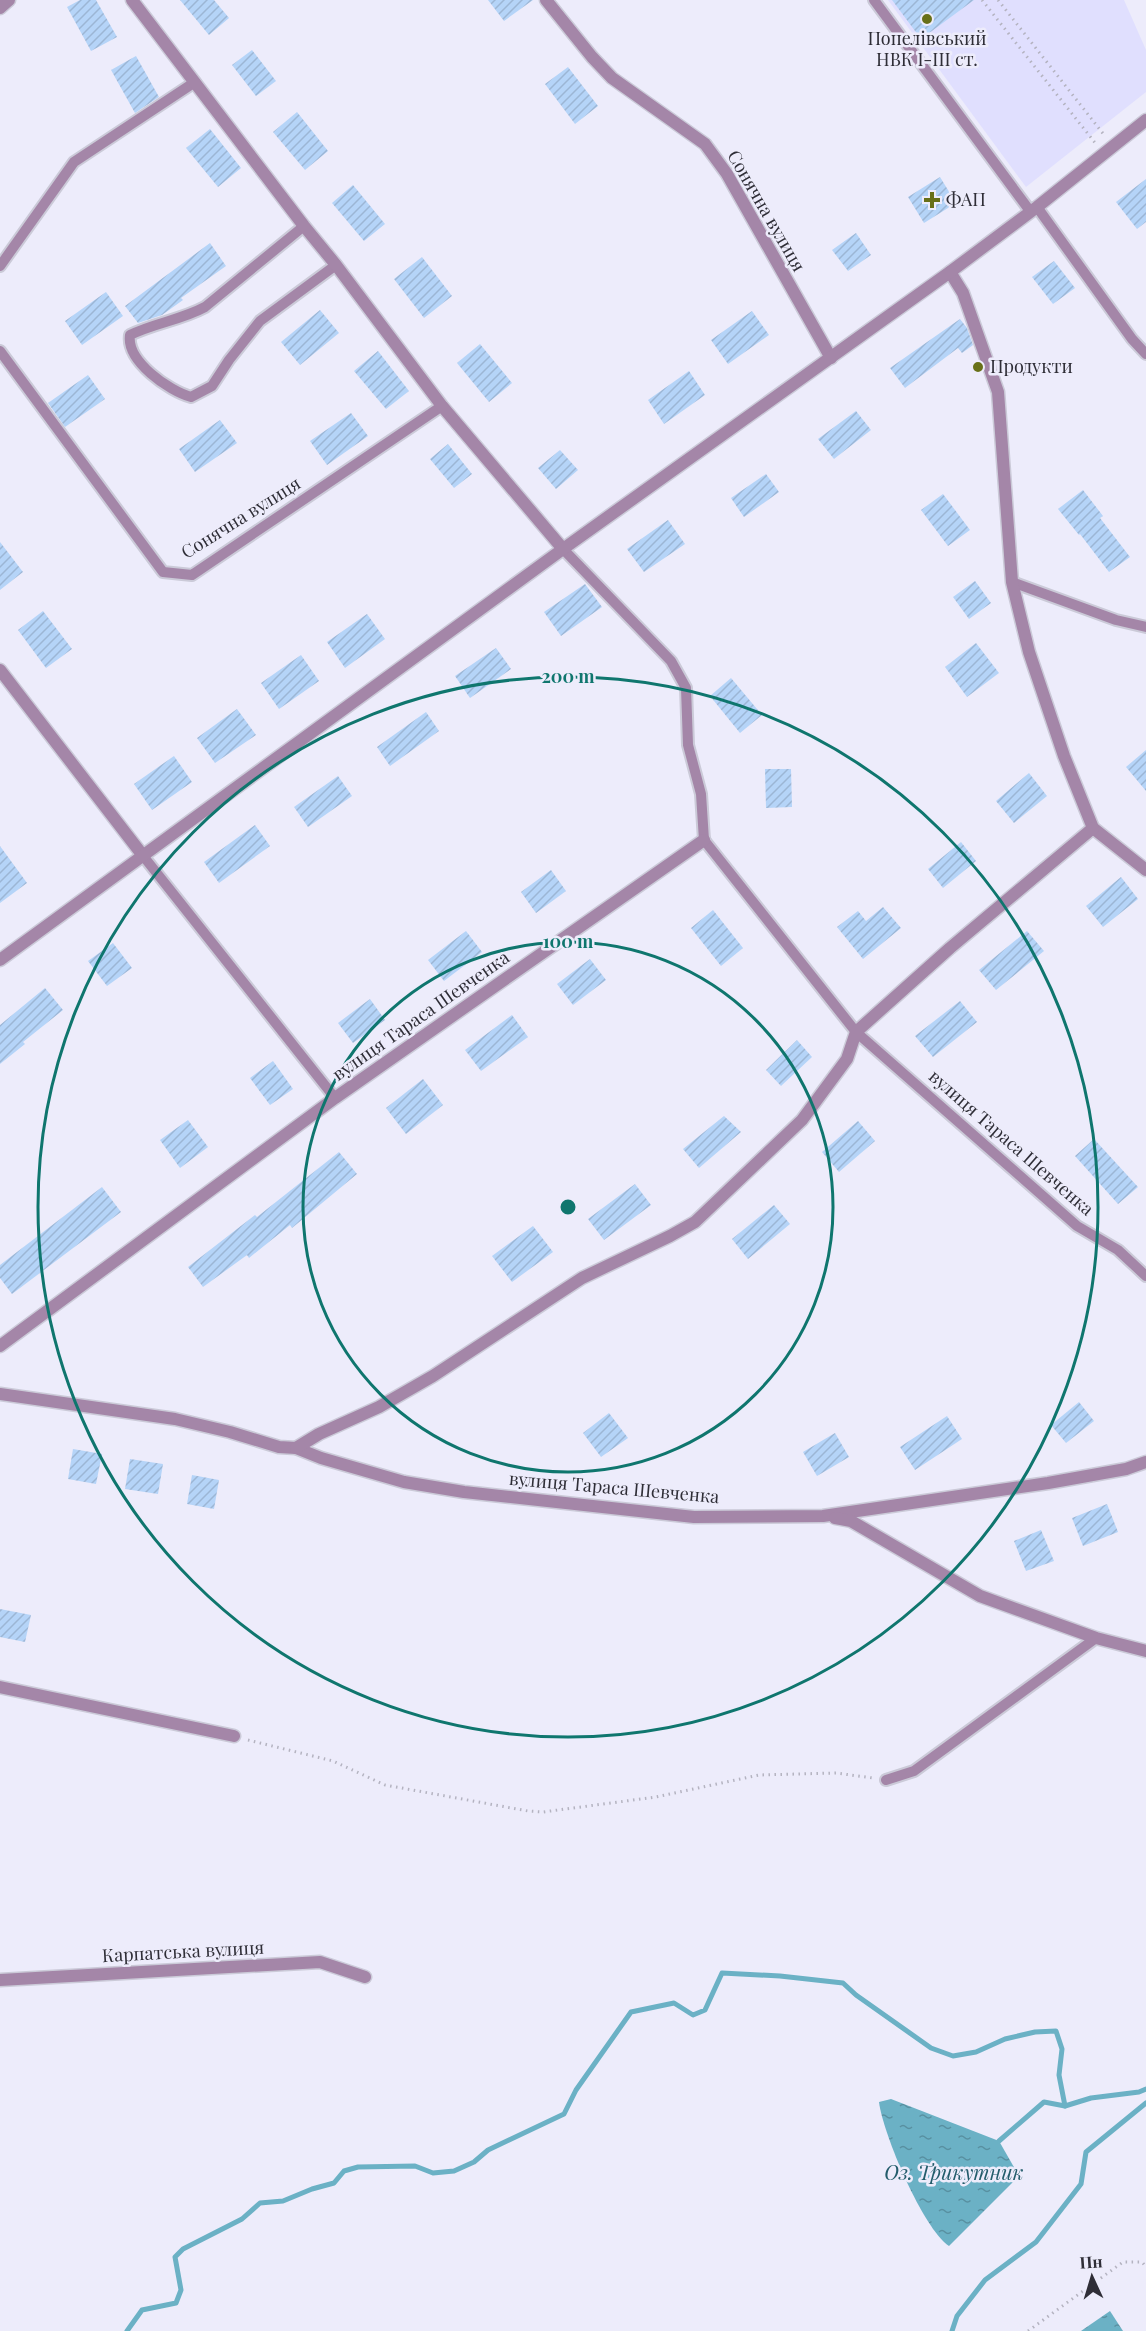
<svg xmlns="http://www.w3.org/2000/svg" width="1146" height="2331" font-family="'Playfair Display',serif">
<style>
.built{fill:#e0dffe}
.water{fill:url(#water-ripples)}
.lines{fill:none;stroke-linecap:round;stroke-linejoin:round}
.stream{stroke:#6bb1c5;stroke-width:5}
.building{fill:url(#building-hatch)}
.service-casing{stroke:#cbcad8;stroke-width:14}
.minor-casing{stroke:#cbcad8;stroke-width:15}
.path{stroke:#b4b3c0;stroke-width:3;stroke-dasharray:1.5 4.5;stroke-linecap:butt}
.service{stroke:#a486a8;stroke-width:10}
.minor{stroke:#a486a8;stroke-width:12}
.ring{fill:none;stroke:#0f766e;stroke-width:3}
.poi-dot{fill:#687018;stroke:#edecfb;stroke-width:2}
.labels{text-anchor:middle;stroke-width:5;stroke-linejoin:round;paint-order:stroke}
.poi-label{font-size:18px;fill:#2f2e37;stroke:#edecfb;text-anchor:start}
.street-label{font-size:18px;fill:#2f2e37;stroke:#edecfb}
.water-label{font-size:20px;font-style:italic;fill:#235c6b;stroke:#edecfb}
.centre{fill:#0f766e;stroke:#edecfb;stroke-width:3}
.ring-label{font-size:18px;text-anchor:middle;font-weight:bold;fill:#0f766e;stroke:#edecfb;stroke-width:5;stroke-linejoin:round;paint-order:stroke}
</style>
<defs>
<pattern id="water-ripples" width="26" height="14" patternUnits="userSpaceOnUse" patternTransform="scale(1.5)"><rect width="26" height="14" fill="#6bb1c5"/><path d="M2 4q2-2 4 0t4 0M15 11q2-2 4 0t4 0" fill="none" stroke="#5890a1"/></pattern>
<pattern id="building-hatch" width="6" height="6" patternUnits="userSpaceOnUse" patternTransform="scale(1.5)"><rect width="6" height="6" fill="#b5d4f8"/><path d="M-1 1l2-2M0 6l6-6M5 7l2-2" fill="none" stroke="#9cb6d5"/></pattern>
</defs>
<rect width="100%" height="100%" fill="#edecfb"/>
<path class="built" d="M888 0H1124L1146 50V92L1026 187Z"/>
<g class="water">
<path d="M891 2099 999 2141 1019 2176 949 2246C923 2229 883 2134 879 2102Z"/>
<path d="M1110 2311 1123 2331H1081Z"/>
</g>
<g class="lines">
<g class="stream">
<path d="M999 2141 1044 2102 1065 2106 1091 2098 1139 2092 1146 2089"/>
<path d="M127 2331 142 2310 176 2303 181 2290 175 2257 183 2249 242 2219 260 2203 283 2201 312 2189 334 2183 344 2171 358 2167 415 2166 433 2173 454 2171 474 2162 488 2150 564 2114 576 2090 631 2012 674 2003 693 2015 705 2010 722 1973 780 1976 843 1983 856 1995 931 2048 953 2056 976 2052 1005 2039 1035 2032 1056 2031 1062 2049 1059 2075 1065 2106"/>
<path d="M952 2331 957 2316 985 2280 1036 2242 1081 2184 1086 2152 1146 2103"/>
</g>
</g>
<g class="building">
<path d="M80 0H96L117 37 91 51 67 7Z"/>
<path d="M180 0H214L229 18 209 35Z"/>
<path d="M488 0H533L504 21Z"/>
<path d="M892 0H974L921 39Z"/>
<path d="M252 50 276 81 256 96 232 65Z"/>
<path d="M136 56 159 97 135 113 111 70Z"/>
<path d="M568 67 598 106 575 124 545 84Z"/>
<path d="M297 112 328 151 305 170 273 132Z"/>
<path d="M210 129 241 168 218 187 186 148Z"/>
<path d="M940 177 956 203 924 223 908 197Z"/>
<path d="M1146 179V222L1137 229 1116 202Z"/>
<path d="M353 185 385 224 364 241 332 203Z"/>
<path d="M856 233 871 255 848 271 832 250Z"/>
<path d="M210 243 226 266 181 298 183 300 162 315 138 323 125 306Z"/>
<path d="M422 257 452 296 424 318 394 279Z"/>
<path d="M1054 261 1075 288 1053 304 1032 277Z"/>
<path d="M106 292 123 316 82 345 65 321Z"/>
<path d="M320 310 339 333 300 365 281 342Z"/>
<path d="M752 311 769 335 728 364 711 340Z"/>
<path d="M960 319 967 328 973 345 962 353 958 348 905 388 890 368Z"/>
<path d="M480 344 512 383 489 402 457 363Z"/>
<path d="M378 351 409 391 386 409 354 371Z"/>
<path d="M689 371 705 395 664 424 648 400Z"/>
<path d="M88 375 105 399 65 427 48 403Z"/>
<path d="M856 411 871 430 834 459 818 439Z"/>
<path d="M351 413 368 436 327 465 310 441Z"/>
<path d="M220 420 237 443 195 472 179 449Z"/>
<path d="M448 444 472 474 454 488 430 459Z"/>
<path d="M560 450 578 470 556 489 538 468Z"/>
<path d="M766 474 779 492 744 517 731 498Z"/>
<path d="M1083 490 1103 516 1100 518 1130 557 1109 572 1080 534 1079 535 1058 509Z"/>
<path d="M943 494 970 530 948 546 921 510Z"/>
<path d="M668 520 685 544 644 572 627 549Z"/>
<path d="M0 542 23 572 0 590Z"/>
<path d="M975 581 991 603 969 619 953 597Z"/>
<path d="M585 584 602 607 561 636 544 612Z"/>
<path d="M43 611 72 649 46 668 18 630Z"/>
<path d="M367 614 385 639 345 668 327 642Z"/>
<path d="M976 643 999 673 967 697 945 667Z"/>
<path d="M496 648 511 669 470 698 455 676Z"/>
<path d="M301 655 319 681 279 709 261 683Z"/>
<path d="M731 678 762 715 740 733 710 696Z"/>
<path d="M237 709 256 735 215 763 197 738Z"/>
<path d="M426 712 439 731 390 766 377 747Z"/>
<path d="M1146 750V791L1126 767Z"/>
<path d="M174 756 192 782 152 810 134 784Z"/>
<path d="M765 769H791L792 807 766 808Z"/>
<path d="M1029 773 1047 796 1014 823 996 801Z"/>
<path d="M338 776 352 796 308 827 294 807Z"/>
<path d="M255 825 270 846 219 883 204 862Z"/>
<path d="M961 842 976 861 943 888 928 869Z"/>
<path d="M0 846 27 883 0 903Z"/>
<path d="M551 870 566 891 536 913 521 892Z"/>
<path d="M1121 877 1138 899 1103 927 1086 906Z"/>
<path d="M883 907 901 928 863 959 837 927 858 911 866 921Z"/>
<path d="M713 910 743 948 721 966 691 928Z"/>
<path d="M466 931 482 952 444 981 428 960Z"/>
<path d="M1027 931 1044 951 996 990 979 970Z"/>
<path d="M113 943 132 968 107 986 88 961Z"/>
<path d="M590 959 606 980 573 1005 557 984Z"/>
<path d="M45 988 63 1010 23 1042 25 1044 0 1064V1025Z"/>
<path d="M370 999 385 1020 353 1043 338 1023Z"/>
<path d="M960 1001 977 1022 933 1057 915 1036Z"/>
<path d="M512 1015 528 1037 481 1071 465 1050Z"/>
<path d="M797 1040 812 1057 781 1086 766 1070Z"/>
<path d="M273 1061 293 1089 270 1105 250 1078Z"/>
<path d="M423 1079 443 1105 406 1134 386 1108Z"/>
<path d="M724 1116 741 1132 699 1168 683 1149Z"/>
<path d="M188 1120 208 1147 180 1168 160 1140Z"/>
<path d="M858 1121 875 1141 839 1172 822 1152Z"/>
<path d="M1094 1139 1138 1187 1118 1204 1075 1156Z"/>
<path d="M339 1152 357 1174 292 1228 290 1225 249 1258 247 1255 203 1287 188 1267 255 1215 257 1217Z"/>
<path d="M635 1184 651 1205 604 1240 588 1219Z"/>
<path d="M102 1187 121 1212 12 1294 0 1278V1265Z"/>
<path d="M774 1205 790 1224 748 1259 732 1239Z"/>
<path d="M533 1226 553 1252 512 1282 492 1256Z"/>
<path d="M1079 1402 1094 1421 1066 1443 1051 1425Z"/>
<path d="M609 1413 628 1438 601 1457 583 1433Z"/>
<path d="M947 1416 962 1439 915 1470 900 1447Z"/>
<path d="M835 1433 849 1457 817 1476 803 1452Z"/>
<path d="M73 1449 102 1454 96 1484 68 1479Z"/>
<path d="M130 1459 163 1464 158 1494 125 1489Z"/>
<path d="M192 1475 219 1480 214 1509 187 1504Z"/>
<path d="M1107 1504 1118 1532 1083 1546 1072 1518Z"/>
<path d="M1041 1530 1054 1561 1026 1571 1014 1541Z"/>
<path d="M0 1609 31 1615 25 1642 0 1637Z"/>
</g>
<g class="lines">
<defs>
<g id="service">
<path d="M874 0 1030 211"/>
<path d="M1037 207 1132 339 1146 354"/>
<path d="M304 226 205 307C181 320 154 323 130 335 126 361 169 391 191 397L212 386 229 360 260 321 336 265"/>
<path d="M0 266 74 162 195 82"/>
<path d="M0 351 163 572 192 575 442 406"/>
<path d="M563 549 671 661 686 688 688 745 701 794 704 840 856 1032 1077 1226 1118 1250 1146 1276"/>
<path d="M1012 582 1116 620 1146 627"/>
<path d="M144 857 335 1098"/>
<path d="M886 1780 914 1771 1096 1638"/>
</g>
<g id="minor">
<path d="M132 0 304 226 336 265 442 406 563 549"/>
<path d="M546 0 592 57 612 78 705 144 727 174 831 358"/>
<path d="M0 8 9 0"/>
<path d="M950 272 963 293 998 392 1012 582 1029 652 1064 756 1093 828 1146 870"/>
<path d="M0 670 144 857"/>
<path d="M0 960 563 549 950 272 1037 207 1146 120"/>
<path d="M0 1346 335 1098 704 840"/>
<path d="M0 1394 175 1419 230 1432 279 1447 296 1448 321 1458 404 1482 464 1492 694 1517 823 1516 1048 1483 1126 1469 1146 1462"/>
<path d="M296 1448 319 1434 379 1407 433 1376 582 1278 670 1236 695 1222 802 1120 847 1059 856 1032 950 948 1093 828"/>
<path d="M835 1518 851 1521 980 1596 1096 1638 1146 1651"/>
<path d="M0 1687 234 1736"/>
<path d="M0 1980 320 1962 365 1977"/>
</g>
</defs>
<use href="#service" class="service-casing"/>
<use href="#minor" class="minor-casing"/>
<g class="path">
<path d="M982 0 1096 144"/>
<path d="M998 0 1105 136"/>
<path d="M248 1740 333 1761 385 1785 528 1811 543 1812 656 1797 759 1775 836 1773 873 1778"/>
<path d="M1028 2331 1123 2262H1142L1146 2267"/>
</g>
<use href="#service" class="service"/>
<use href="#minor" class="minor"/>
</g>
<g class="ring">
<circle cx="568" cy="1207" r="265"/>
<circle cx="568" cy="1207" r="530"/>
</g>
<g class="poi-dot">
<circle cx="927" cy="19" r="6"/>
<path d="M929 191h6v6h6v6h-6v6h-6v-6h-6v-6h6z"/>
<circle cx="978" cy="367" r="6"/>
</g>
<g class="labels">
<g class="poi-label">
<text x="927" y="45" text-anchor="middle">Попелівський<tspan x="927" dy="21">НВК І-ІІІ ст.</tspan></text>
<text x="946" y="206">ФАП</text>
<text x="990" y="373">Продукти</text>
</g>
<g class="street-label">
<text transform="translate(766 211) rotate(60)" y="6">Сонячна вулиця</text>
<text transform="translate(241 518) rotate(-32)" y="6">Сонячна вулиця</text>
<text transform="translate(421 1016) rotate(-35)" y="6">вулиця Тараса Шевченка</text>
<text transform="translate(1011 1143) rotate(41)" y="6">вулиця Тараса Шевченка</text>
<text transform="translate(614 1488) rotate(5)" y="6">вулиця Тараса Шевченка</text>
<text transform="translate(183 1952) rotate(-3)" y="6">Карпатська вулиця</text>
</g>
<g class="water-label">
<text x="954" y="2180">Оз. Трикутник</text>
</g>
</g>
<circle cx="568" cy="1207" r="9" class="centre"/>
<g class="ring-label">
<text x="568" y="683">200 m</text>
<text x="568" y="948">100 m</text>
</g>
<g transform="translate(1092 2277) rotate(356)" stroke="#edecfb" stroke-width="4.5" paint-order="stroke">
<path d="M0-4.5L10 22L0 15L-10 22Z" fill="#2f2e37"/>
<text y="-9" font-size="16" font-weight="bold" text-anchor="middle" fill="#2f2e37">Пн</text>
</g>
</svg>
